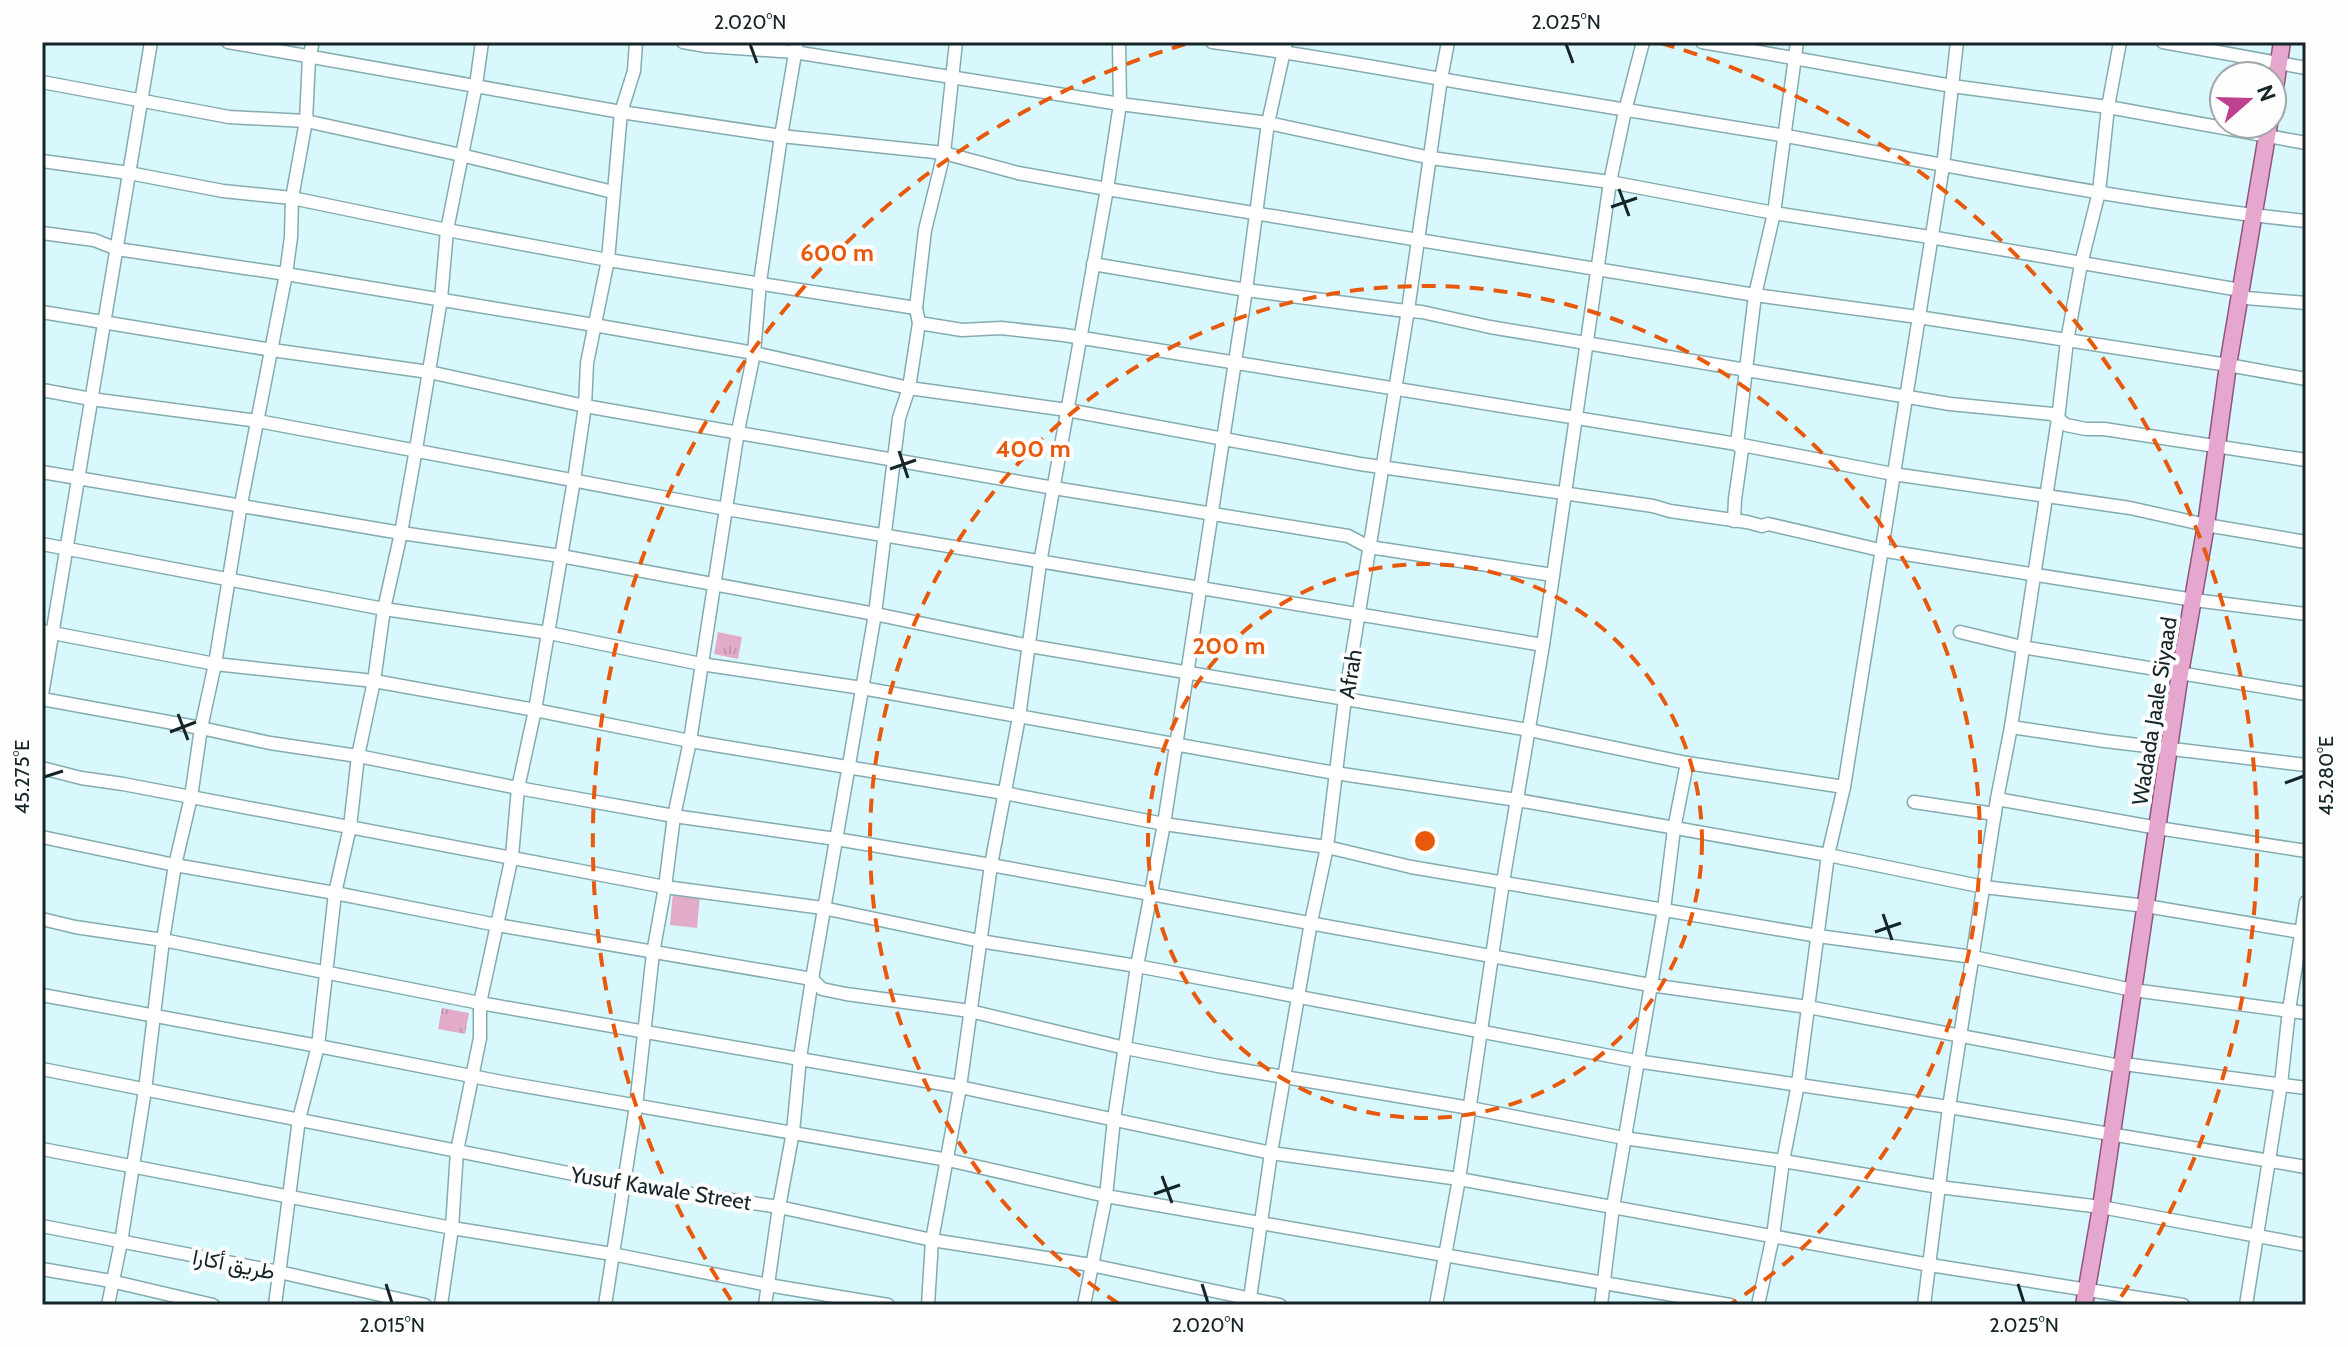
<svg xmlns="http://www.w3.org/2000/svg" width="2348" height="1347" font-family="Cabin,Vazirmatn,sans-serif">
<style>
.grass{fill:url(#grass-tufts)}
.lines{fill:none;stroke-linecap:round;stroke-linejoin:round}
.minor-casing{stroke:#84abb1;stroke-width:15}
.major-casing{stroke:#91547d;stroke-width:19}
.minor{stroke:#fff;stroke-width:12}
.major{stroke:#e5a7cd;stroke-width:16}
.ticks{fill:none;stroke:#152527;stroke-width:3}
.ring{fill:none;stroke:#e8590c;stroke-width:4;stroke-dasharray:14 10}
.labels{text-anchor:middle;stroke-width:8;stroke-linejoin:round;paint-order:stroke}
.street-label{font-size:22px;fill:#152527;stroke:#fefefe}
.centre{fill:#e8590c;stroke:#fefefe;stroke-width:4}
.ring-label{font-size:24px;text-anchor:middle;font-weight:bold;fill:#e8590c;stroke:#fefefe;stroke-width:8;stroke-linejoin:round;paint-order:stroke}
.neatline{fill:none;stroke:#152527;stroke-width:3}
.ticks-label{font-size:20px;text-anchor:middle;fill:#152527}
</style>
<defs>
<pattern id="grass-tufts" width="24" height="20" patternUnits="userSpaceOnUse" patternTransform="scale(2)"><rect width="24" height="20" fill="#e2acc9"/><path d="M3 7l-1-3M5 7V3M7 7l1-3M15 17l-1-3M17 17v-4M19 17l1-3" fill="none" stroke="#c194ad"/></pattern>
</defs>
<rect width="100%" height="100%" fill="#d8f8fd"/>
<g class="grass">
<path d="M718 632 742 637 738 659 714 654Z"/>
<path d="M673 892 700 895 697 928 670 925Z"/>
<path d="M442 1008 469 1013 465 1034 438 1029Z"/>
</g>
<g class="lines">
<defs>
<g id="minor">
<path d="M228 42 621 112 781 136 944 153 1018 173 1107 189 1755 295 1918 317 2228 365 2306 379"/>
<path d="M683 42 706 46 794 52 1120 104 1268 123 1431 158 1610 182 1774 213 1930 237 2240 290 2246 298 2306 303"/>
<path d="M1212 42C1316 55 1419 76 1523 93 1610 108 1698 121 1786 136 1959 167 2131 203 2306 221"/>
<path d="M1702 42 1952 86 2108 107 2306 143"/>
<path d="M2163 42 2306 68"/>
<path d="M42 82 229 117 306 121 461 155 613 192"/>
<path d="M42 161 129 173 223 191 292 198 447 230 608 260 916 308"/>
<path d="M42 233 94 240 117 249 286 274 594 325 754 353 909 388 1067 410 1360 464 1653 506 1670 511 1747 522 1762 526 1768 524 1880 550 2194 600 2306 614"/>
<path d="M1093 264 1246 290 1398 310 1422 312 1490 327 1950 404 2052 414 2066 425 2086 429H2104L2306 460"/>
<path d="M42 312 272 350 429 372 585 406 1054 488 1348 536 1369 547 1553 575"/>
<path d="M919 323 962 330 1001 328 1064 335 1737 444 1893 474 2130 508 2206 525 2306 542"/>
<path d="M42 390 91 399 258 421 726 509 1543 645"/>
<path d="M42 472 401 533 561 556 875 614 1030 646 1529 730 1687 763 1844 787"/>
<path d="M1734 521 1735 499 1742 450 1737 444 1755 295 1774 213 1797 42"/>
<path d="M42 544 384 609 549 633 701 664 862 688 1335 773 1517 800 1828 855 1984 887 2146 906 2306 933"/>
<path d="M42 631 215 664 374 681 535 710 690 741 1004 793 1164 824 1327 847 1411 867 1818 936 1973 957 2133 990 2306 1013"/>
<path d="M1960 632 2022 647 2306 694"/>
<path d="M42 695 151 42"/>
<path d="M42 699 201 728 270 743 358 756 518 788 674 816 836 839 991 865 1650 985 1808 1007 2120 1066 2124 1064 2306 1088"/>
<path d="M2011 727 2105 741 2306 765"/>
<path d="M42 768 81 778 123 784 665 887 823 908 980 941 1137 966 1636 1061 1949 1107 2306 1167"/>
<path d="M1997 799 2158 828 2306 851"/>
<path d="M1914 802 1995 814"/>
<path d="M42 837 175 865 335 893 497 925 812 979 822 989 846 994 970 1011 1125 1048 1218 1066 1470 1108 1624 1138 1783 1161 1939 1187 2101 1207 2306 1245"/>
<path d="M42 919 75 927 163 940 480 1003 960 1087 1271 1153 1459 1179 1930 1265 2183 1305"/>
<path d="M42 995 318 1046 507 1083 948 1160 1106 1196 1730 1305"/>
<path d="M42 1069 624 1184 779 1207 932 1240 1091 1265 1280 1305"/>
<path d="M42 1149 452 1228 612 1254 768 1285 888 1305"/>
<path d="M42 1226 279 1272 425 1305"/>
<path d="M42 1269 111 1281 213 1305"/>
<path d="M108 1305 121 1242 145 1090 163 940 175 865 191 797 201 728 215 664 241 504 286 274 291 237 292 198 306 121 309 57 313 42"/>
<path d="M275 1305 299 1119 318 1046 335 893 350 827 358 756 374 681 384 609 401 533 416 449 441 299 447 230 476 85 482 42"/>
<path d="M441 1305 452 1228 457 1151 480 1038V1003L512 856 518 788 535 710 574 480 585 406 587 363 608 260 621 112 634 71 636 42"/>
<path d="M605 1305 636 1106 653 953 665 887 674 816 690 741 738 431 754 353 760 282 781 136 797 42"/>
<path d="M765 1305 779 1207 793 1132 800 1058 812 979 875 614 899 418 909 388 919 323 916 308 925 230 944 153 956 42"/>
<path d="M928 1305 932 1240 960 1087 991 865 1019 717 1040 563 1107 189 1120 104 1119 42"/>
<path d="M1084 1305 1106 1196 1114 1119 1137 966 1164 824 1246 290 1268 123 1286 42"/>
<path d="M1249 1305 1271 1153 1311 922 1327 847 1345 698 1408 310 1441 79 1448 42"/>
<path d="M1436 1305 1459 1179 1503 882 1543 645 1610 182 1625 111 1643 42"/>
<path d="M1601 1305 1613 1207 1664 909 1674 829 1687 763"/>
<path d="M1758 1305 1773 1236 1783 1161 1798 1084 1828 855 1844 787 1943 166 1957 42"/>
<path d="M1924 1305 1949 1107 1997 799 2011 727 2058 419 2067 341 2081 264 2099 192 2108 107 2120 42"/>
<path d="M2246 1305 2281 1084 2289 1010 2306 902"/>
</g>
<g id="major">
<path d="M2272 108 2282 42"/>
<path d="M2084 1305 2101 1207 2180 673 2206 525 2228 365 2269 124"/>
</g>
</defs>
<use href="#minor" class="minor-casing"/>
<use href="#major" class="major-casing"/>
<use href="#minor" class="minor"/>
<use href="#major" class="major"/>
</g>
<path class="ticks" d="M750 44 757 63M1566 44 1573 63M1619 189 1629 216M1611 207 1637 198M899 451 908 478M890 469 916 460M178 714 188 740M170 732 196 722M44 777 63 771M2285 783 2304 776M1883 914 1892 940M1875 932 1901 923M1162 1176 1172 1203M1154 1194 1180 1185M386 1284 392 1303M1202 1284 1208 1303M2018 1284 2024 1303"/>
<g class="ring">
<circle cx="1425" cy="841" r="277"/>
<path d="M1119 1304A555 555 0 1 1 1731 1304"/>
<path d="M731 1300A832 832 0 0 1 1189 43M1661 43A832 832 0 0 1 2119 1300"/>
</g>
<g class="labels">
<g class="street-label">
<text transform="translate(1350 674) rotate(-81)" y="8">Afrah</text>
<text transform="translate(2154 711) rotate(-81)" y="8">Wadada Jaale Siyaad</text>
<text transform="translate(661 1188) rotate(9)" y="8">Yusuf Kawale Street</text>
<text transform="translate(234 1264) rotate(11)" y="8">طريق أكارا</text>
</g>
</g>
<circle cx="1425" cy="841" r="12" class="centre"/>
<g class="ring-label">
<text x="837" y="261">600 m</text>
<text x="1033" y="457">400 m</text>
<text x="1229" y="654">200 m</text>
</g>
<rect width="2348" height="1347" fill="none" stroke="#fefefe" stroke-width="88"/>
<g transform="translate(2248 100) rotate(70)"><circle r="38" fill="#fefefe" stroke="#a1a7a8" stroke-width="2"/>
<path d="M0-6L14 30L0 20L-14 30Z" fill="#be4190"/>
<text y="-12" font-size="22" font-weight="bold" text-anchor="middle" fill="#152527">N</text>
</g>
<rect x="44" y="44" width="2260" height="1259" class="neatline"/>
<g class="ticks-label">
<text x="750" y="29">2.020°N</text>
<text x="1566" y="29">2.025°N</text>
<text transform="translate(2326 776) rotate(-90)" y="7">45.280°E</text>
<text transform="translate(22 777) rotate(-90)" y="7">45.275°E</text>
<text x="392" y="1332">2.015°N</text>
<text x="1208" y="1332">2.020°N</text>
<text x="2024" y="1332">2.025°N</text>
</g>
</svg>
